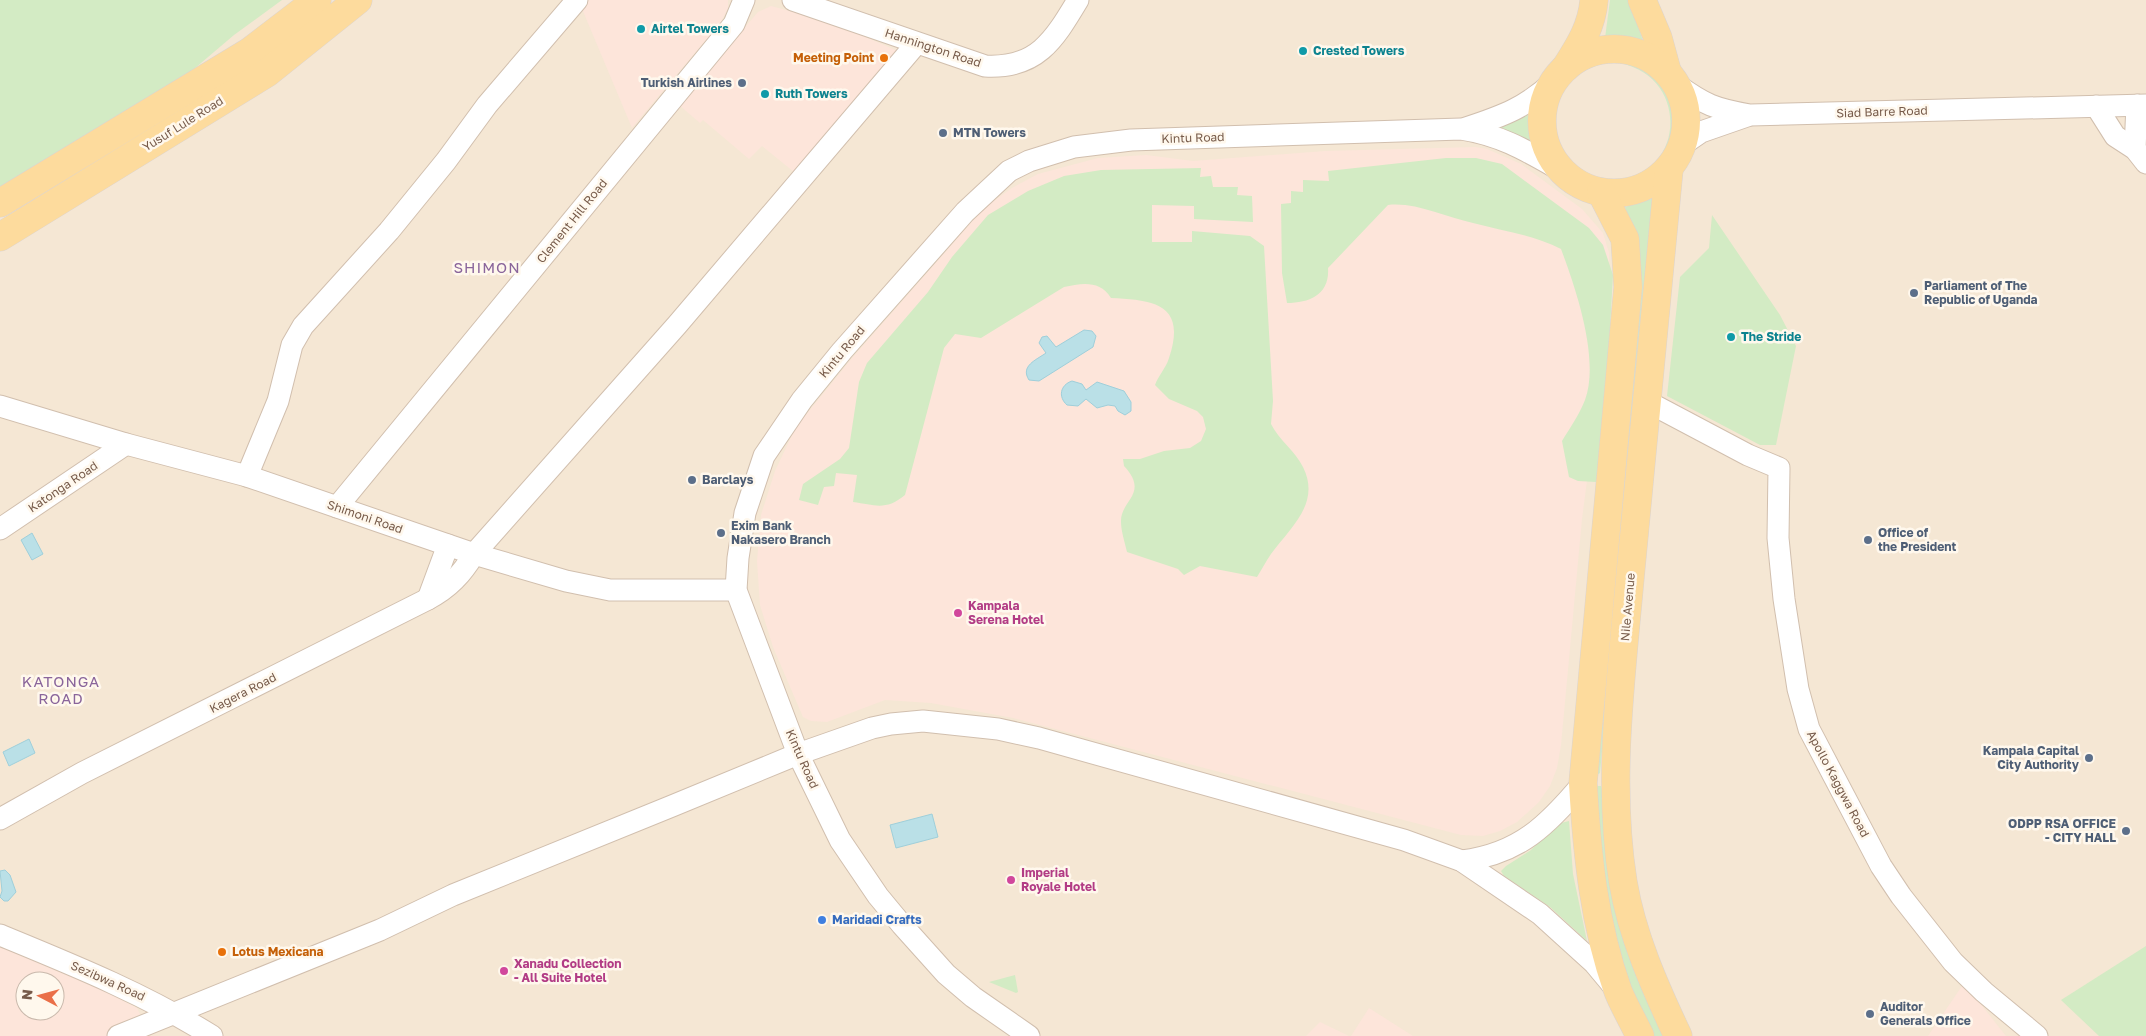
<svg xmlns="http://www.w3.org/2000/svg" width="2146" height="1036" font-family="'Golos Text',sans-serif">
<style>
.residential{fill:#f5e7d4;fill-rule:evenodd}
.commercial{fill:#fde5da;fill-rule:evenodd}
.green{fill:#d3ebc4;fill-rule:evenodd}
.water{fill:#bae0e7;stroke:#9fcfda}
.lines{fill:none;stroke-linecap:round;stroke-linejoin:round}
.minor-casing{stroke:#d1bfae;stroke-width:23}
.major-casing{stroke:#dcd4d0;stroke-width:29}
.minor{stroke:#fff;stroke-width:21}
.major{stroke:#fddb9d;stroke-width:28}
.culture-dot{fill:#0f9aa8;stroke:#fff8ed;stroke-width:2}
.food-dot{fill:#e8710a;stroke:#fff8ed;stroke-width:2}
.service-dot{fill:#5c6f8a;stroke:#fff8ed;stroke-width:2}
.hotel-dot{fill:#d1479c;stroke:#fff8ed;stroke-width:2}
.shop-dot{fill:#3f7fe0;stroke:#fff8ed;stroke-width:2}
.labels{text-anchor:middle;stroke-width:5;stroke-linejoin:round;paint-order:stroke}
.culture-label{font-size:12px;font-weight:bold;fill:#0d838f;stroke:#fff8ed;text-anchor:start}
.street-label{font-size:12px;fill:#775b4a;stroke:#fff8ed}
.food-label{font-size:12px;font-weight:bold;fill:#c56008;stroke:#fff8ed;text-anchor:end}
.service-label{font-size:12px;font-weight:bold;fill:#4e5e75;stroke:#fff8ed;text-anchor:start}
.hotel-label{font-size:12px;font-weight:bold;fill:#b23c85;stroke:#fff8ed;text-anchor:start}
.shop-label{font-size:12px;font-weight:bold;fill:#366cbe;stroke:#fff8ed;text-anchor:start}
.quarter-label{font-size:15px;letter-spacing:1px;fill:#8a659b;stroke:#fff8ed}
</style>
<rect width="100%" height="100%" fill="#fdf4e6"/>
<path class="residential" d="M0 0H2146V1036H0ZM25 981H55V1011H25Z"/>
<g class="commercial">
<path d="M582 0H728V8L721 22 632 128 580 4Z"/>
<path d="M771 6 831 22 900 52 794 172 762 146 749 159 703 120 700 123 679 105 758 12Z"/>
<path d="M1475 147 1487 149 1521 164 1582 209 1603 233 1609 253V272L1597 405 1582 519 1561 745 1557 768 1550 786 1539 802 1517 822 1500 831 1483 836 1461 835 1013 718 931 703 885 700 827 722 811 721 803 717 773 647 760 605 757 561 761 515 775 471 796 427 853 357 984 208 1012 188 1038 174 1098 158 1146 155 1193 161 1325 151Z"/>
<path d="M0 943 105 991 137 1008 140 1014 139 1022 110 1036H0ZM25 981H55V1011H25Z"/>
<path d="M1964 983 2006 1036H1928Z"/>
<path d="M1369 1008 1413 1036H1351Z"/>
<path d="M1320 1022 1349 1036H1306Z"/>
</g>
<g class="green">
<path d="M0 0H282L234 35 181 80 0 192Z"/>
<path d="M1610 0H1629L1643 41 1605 38Z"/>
<path d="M1613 58C1695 66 1694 176 1619 183 1539 191 1521 68 1613 58ZM1613 62C1691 71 1687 176 1616 179 1542 183 1529 72 1613 62Z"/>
<path d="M1531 108 1530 145 1501 127Z"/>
<path d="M1446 158H1476L1502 164 1589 228 1603 245 1613 275 1602 475 1596 482 1578 481 1569 477 1562 441C1570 428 1579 415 1585 400 1600 359 1576 289 1561 249 1534 235 1503 231 1473 223 1445 217 1416 202 1388 205L1328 268C1330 294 1310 303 1287 303L1282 273 1281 204 1291 203V191L1303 192V180L1329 181 1328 171Z"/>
<path d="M1201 168 1200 177 1211 176 1213 187H1238L1237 195 1252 196 1253 222 1194 219V206L1152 205V242H1192V231L1250 236 1264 246 1273 401 1271 424C1279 440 1295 451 1303 467 1321 503 1291 527 1271 554 1266 561 1262 569 1257 577L1200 566 1184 575 1178 569 1127 552C1125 543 1121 531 1121 522 1120 500 1150 494 1124 466L1123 459H1140L1164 451 1190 448 1201 441 1206 429 1203 417 1197 411 1169 399 1155 385C1158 376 1166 368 1169 358 1187 304 1154 300 1111 298 1100 280 1082 283 1064 287L981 338 955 334 944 348 905 495C886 511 875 505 853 502L857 475 836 473 834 486 824 487 818 505 799 500 803 484 840 459 849 448 859 382 867 363 928 292 952 257 988 215 1028 191 1064 176 1101 170Z"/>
<path d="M1651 199H1653L1600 773 1597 775 1640 264 1639 248 1625 207Z"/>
<path d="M1712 215 1780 315 1796 346 1776 445H1760L1667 396 1680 277 1709 248Z"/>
<path d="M1598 786H1601L1602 790 1663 1036H1652L1620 961 1600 875 1595 787Z"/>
<path d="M1569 821 1573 874 1587 941 1550 907 1504 876 1501 871 1506 866 1531 850 1557 824Z"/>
<path d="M2146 946V1036H2099L2061 1000Z"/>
<path d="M1015 975 1018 992 1016 993 989 982Z"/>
</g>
<g class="water">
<path d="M1084 330 1092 331 1096 336 1093 347 1039 381 1029 380C1020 366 1036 360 1046 353L1039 343 1042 337 1047 336 1056 347Z"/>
<path d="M1072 381 1082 384 1086 390 1097 382 1124 391 1131 402V411L1125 415 1118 411 1115 406 1108 405 1097 408 1086 399 1078 406 1067 405C1058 397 1060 385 1072 381Z"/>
<path d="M32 533 43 554 32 560 21 540Z"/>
<path d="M29 739 35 753 9 766 3 752Z"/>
<path d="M932 814 938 837 896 848 890 825Z"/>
<path d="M5 870 10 875 16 892 8 901H4L0 897 2 891 0 871Z"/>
</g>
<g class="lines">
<defs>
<g id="minor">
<path d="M793 0 985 66C1037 69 1054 40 1078 0"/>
<path d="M1676 84C1705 105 1715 109 1750 115L2146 105"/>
<path d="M2096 106 2115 136 2135 149 2146 163"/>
<path d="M1466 128C1503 116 1527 107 1555 80"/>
<path d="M1682 145 1701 132 1747 116"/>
<path d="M2135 149 2137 105"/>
<path d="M1646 401 1748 455 1779 468 1778 538 1784 599 1798 689 1809 729 1881 866 1901 896 1953 962 1984 992 2037 1036"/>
<path d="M0 406 126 444 247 476 474 554 566 581 610 590H736"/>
<path d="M247 476 278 401 292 345 303 326 389 231 446 161 487 105 577 0"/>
<path d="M337 507 734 24 744 0"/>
<path d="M0 529 126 444"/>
<path d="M428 599 448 545"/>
<path d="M0 819 82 773 428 599C449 588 462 574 474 554L677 325 917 43"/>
<path d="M1462 861C1519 854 1548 825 1583 783"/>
<path d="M0 935C73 965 145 994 212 1036"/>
<path d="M118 1036 380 930 453 895 672 806 798 754 872 728 891 724 923 721 998 729 1039 738 1404 840 1462 861 1540 914 1594 963 1614 987"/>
<path d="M1029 1036 973 997 946 974 902 925 878 896 840 840 798 754 736 590 738 558 745 513 764 456 802 400 842 351 965 212 1009 171 1029 161 1074 147 1131 140 1461 129C1501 135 1527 151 1562 171"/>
</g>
<g id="major">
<path d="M1642 0 1658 38 1667 71"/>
<circle cx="1614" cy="121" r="72"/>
<path d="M1566 67C1580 45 1592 26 1594 0"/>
<path d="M1669 169C1656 305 1643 442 1630 578 1621 679 1607 782 1623 882 1632 936 1655 987 1678 1036"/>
<path d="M1601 192 1625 239 1628 287 1583 783C1587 854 1594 924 1618 991 1624 1006 1633 1021 1640 1036"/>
<path d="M0 203 249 52 317 0"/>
<path d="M0 237 267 73 358 0"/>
</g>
</defs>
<use href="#minor" class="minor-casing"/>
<use href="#major" class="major-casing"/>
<use href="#minor" class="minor"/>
<use href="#major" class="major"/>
</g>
<g class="culture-dot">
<circle cx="641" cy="29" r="5"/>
<circle cx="1303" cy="51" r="5"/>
<circle cx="765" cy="94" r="5"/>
<circle cx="1731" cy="337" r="5"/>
</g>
<g class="food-dot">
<circle cx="884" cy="58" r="5"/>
<circle cx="222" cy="952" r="5"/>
</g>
<g class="service-dot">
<circle cx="742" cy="83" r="5"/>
<circle cx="943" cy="133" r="5"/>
<circle cx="1914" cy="293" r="5"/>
<circle cx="692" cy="480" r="5"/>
<circle cx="721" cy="533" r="5"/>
<circle cx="1868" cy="540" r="5"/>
<circle cx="2089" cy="758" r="5"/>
<circle cx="2126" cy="831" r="5"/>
<circle cx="1870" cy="1014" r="5"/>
</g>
<g class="hotel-dot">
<circle cx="958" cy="613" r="5"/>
<circle cx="1011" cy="880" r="5"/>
<circle cx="504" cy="971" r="5"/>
</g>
<circle class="shop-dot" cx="822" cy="920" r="5"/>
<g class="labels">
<g class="culture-label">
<text x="651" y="33">Airtel Towers</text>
<text x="1313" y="55">Crested Towers</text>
<text x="775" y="98">Ruth Towers</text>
<text x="1741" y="341">The Stride</text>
</g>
<g class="street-label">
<text transform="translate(933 48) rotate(18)" y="4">Hannington Road</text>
<text transform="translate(1882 112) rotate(-2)" y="4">Siad Barre Road</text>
<text transform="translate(183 124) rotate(-32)" y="4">Yusuf Lule Road</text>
<text transform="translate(1193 138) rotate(-2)" y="4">Kintu Road</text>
<text transform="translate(572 221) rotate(-51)" y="4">Clement Hill Road</text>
<text transform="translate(842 352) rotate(-50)" y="4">Kintu Road</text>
<text transform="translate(63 487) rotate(-34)" y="4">Katonga Road</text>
<text transform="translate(365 517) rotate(19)" y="4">Shimoni Road</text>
<text transform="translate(1628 607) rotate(-85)" y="4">Nile Avenue</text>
<text transform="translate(243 693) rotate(-27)" y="4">Kagera Road</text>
<text transform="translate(802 759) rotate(66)" y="4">Kintu Road</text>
<text transform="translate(1838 784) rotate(62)" y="4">Apollo Kaggwa Road</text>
<text transform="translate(108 981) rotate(24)" y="4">Sezibwa Road</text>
</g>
<g class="food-label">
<text x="874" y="62">Meeting Point</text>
<text x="232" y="956" text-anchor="start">Lotus Mexicana</text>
</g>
<g class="service-label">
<text x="732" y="87" text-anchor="end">Turkish Airlines</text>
<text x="953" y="137">MTN Towers</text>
<text x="1924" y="290">Parliament of The<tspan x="1924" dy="14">Republic of Uganda</tspan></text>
<text x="702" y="484">Barclays</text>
<text x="731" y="530">Exim Bank<tspan x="731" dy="14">Nakasero Branch</tspan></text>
<text x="1878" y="537">Office of<tspan x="1878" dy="14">the President</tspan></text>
<text x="2079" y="755" text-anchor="end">Kampala Capital<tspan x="2079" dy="14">City Authority</tspan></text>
<text x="2116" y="828" text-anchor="end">ODPP RSA OFFICE<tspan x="2116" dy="14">- CITY HALL</tspan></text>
<text x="1880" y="1011">Auditor<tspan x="1880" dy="14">Generals Office</tspan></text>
</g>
<g class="hotel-label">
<text x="968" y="610">Kampala<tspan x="968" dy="14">Serena Hotel</tspan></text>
<text x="1021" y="877">Imperial<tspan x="1021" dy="14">Royale Hotel</tspan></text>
<text x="514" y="968">Xanadu Collection<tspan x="514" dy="14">- All Suite Hotel</tspan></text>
</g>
<g class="shop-label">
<text x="832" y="924">Maridadi Crafts</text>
</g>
<g class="quarter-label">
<text x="487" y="273">SHIMON</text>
<text x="61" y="687">KATONGA<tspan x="61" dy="17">ROAD</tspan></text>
</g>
</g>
<g transform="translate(40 996) rotate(276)"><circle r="24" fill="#fff8ed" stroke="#c9b9ac"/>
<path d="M0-4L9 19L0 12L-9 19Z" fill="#ea6f48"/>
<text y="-8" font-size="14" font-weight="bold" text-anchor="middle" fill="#775b4a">N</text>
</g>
</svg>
